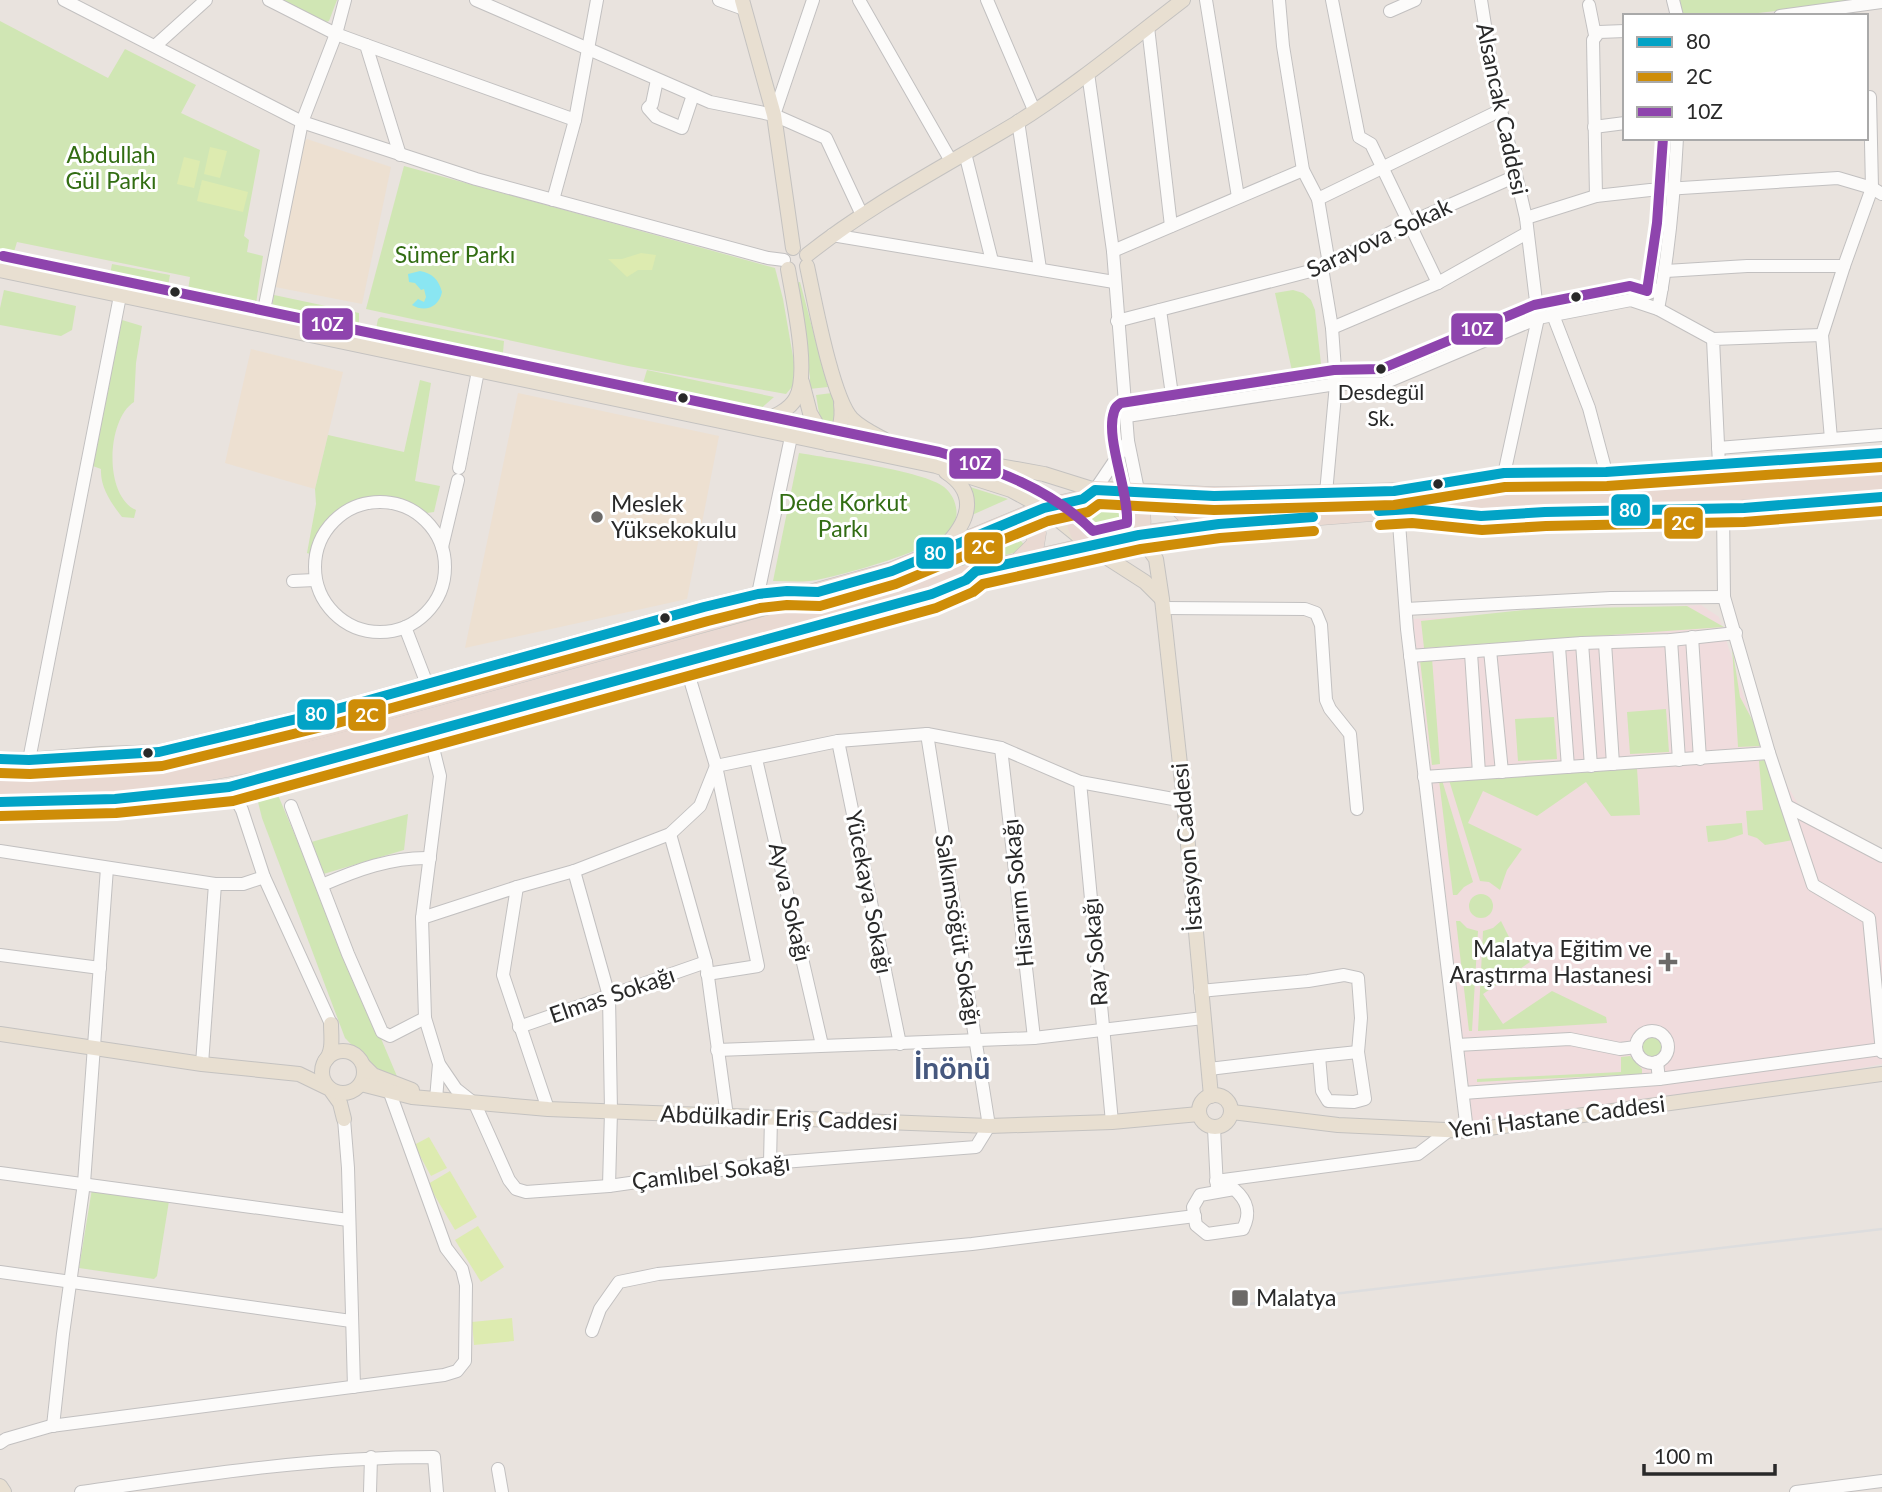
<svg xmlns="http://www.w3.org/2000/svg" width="1882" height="1492" font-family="Lato,sans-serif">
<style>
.education{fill:#ede0d1}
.medical{fill:#f0dcdd}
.green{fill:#d0e6b4}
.pitch{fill:#ddebb0}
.water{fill:#8ae6f2}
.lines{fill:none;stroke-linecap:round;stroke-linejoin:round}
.minor-casing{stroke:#c2c0c0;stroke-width:14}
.major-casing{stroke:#c4c2c0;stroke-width:16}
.highway-casing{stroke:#c4c2c0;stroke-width:19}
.minor{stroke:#fcfbfa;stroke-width:12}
.major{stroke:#e8dfd1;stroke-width:14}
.highway{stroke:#e9d9d2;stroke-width:18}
.rail{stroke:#ddddde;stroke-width:2.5}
.bus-1-casing{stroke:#fff;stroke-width:16}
.bus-2-casing{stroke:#fff;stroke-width:16}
.bus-3-casing{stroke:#fff;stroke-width:16}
.bus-1{stroke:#02a3c6;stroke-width:10}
.bus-2{stroke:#ce8d08;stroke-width:10}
.bus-3{stroke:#8e44ad;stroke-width:10}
.bus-dot{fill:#292929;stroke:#fff;stroke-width:2.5}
.poi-dot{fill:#6c6a68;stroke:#fff;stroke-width:2.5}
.labels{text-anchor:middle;stroke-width:6;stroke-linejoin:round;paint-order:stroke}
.bus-label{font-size:21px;fill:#292929;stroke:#fff}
.street-label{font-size:23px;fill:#292929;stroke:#fff}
.park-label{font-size:23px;fill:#326d13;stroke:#fff}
.poi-label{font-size:23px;fill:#292929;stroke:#fff;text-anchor:start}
.district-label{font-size:30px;font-weight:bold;fill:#46587e;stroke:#fff}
.line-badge{stroke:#fff;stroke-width:2.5}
.badge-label{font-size:19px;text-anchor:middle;font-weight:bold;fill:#fff}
</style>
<rect width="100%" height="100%" fill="#e9e3de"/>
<g class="education">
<path d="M307 139 391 167 362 304 270 286 304 142Z"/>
<path d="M251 349 343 372 315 489 225 463Z"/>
<path d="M518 393 719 436 687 599 465 648Z"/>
</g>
<path class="medical" d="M1701 605 1719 617 1755 732 1806 817 1882 860V1064L1817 1077 1473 1123 1413 619Z"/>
<g class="green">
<path d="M283 0H337L329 21 324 23Z"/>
<path d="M1680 0H1874L1732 16H1682Z"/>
<path d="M0 21 108 78 125 49 196 85 181 113 260 150 244 236 249 240 247 252 263 256 256 304 188 290 190 277 17 242 13 255 0 252Z"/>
<path d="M404 166 775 268 783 299 796 374 792 387 786 394 628 366 366 309Z"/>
<path d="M112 264 170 275 168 286 110 275Z"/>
<path d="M800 282 828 387 809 389 810 377 795 283Z"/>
<path d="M4 290 76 306 72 330 61 336 0 325V308Z"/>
<path d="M1293 290 1303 293 1311 300 1315 310 1321 364 1316 376 1294 380 1275 293Z"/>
<path d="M274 295 359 313V324L356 326 272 308Z"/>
<path d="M381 317 504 341 503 353 500 356 378 331 376 329 378 319Z"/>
<path d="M122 320 142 326 136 363 134 402C107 419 103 495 136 510L134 518 122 517C111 503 100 487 101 469L90 465Z"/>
<path d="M647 370 774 397 759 410 645 386 643 383Z"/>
<path d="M420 380 431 383 415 481 440 486 434 512 427 513C397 493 354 493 328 520 319 529 314 543 310 554L307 553 316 504 315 489 328 435 404 452Z"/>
<path d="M832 393 839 408 835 427 821 425 816 395Z"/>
<path d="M799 453C828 458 925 471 944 487 958 498 962 521 947 534 929 550 848 574 821 579 806 583 789 581 773 581Z"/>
<path d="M967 486 1008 499 972 515Z"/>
<path d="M1483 491V497L1260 510 1196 517 1195 505Z"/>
<circle cx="1107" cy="516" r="18"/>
<path d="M1013 532 1028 549 682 640 681 635 902 572Z"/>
<path d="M1687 606 1724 627 1424 648 1421 621 1533 609Z"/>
<path d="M1732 646 1740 697 1755 725 1762 746 1738 747Z"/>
<path d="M1432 658 1440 764 1432 765 1420 660Z"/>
<path d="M1666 709 1669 752 1630 754 1627 712Z"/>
<path d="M1554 717 1557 759 1518 761 1515 719Z"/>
<path d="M1767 759 1793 840 1765 845 1757 838 1748 835 1746 811 1763 810 1759 761Z"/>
<path d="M1637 768 1640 815 1611 816 1586 782 1537 816 1483 791 1468 823 1522 849 1507 870 1500 890 1489 882 1480 881 1449 780Z"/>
<path d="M1439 780H1442L1473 882 1464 887 1457 895H1453Z"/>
<path d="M275 788 399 1081 377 1071 345 1038 262 818 257 798 261 791Z"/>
<path d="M408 814 404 850 320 875 308 843Z"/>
<path d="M1742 823 1743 834 1725 840 1708 842 1706 826Z"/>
<circle cx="1481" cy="906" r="12"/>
<path d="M1456 921H1460L1467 928 1478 931 1472 1031H1469Z"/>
<path d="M1501 921 1512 943 1530 962 1483 994 1503 1024 1552 991 1606 1017 1607 1023 1478 1031 1483 931 1493 928Z"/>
<circle cx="1651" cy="1048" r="12"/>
<path d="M1630 1056 1642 1069V1074L1477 1082V1079L1621 1072V1057Z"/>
<path d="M92 1189 169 1201 157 1276 154 1279 79 1268Z"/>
</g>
<g class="pitch">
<path d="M210 147 227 151 220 178 204 174Z"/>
<path d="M184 157 200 161 194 188 177 184Z"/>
<path d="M202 180 248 192 243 212 197 201Z"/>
<path d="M641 253 656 255 652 270H638L627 277 608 259H622Z"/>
<path d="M429 1137 447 1168 431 1176 414 1145Z"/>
<path d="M450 1171 477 1217 455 1230 428 1184Z"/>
<path d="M478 1226 504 1267 481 1282 455 1240Z"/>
<path d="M512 1318 514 1341 474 1345 472 1322Z"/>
</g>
<path class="water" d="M420 271C432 273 439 280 442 292 439 307 425 313 412 305L418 299 424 302 426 297 424 289 421 290 415 283 409 282 408 274Z"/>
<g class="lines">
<defs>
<g id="minor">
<path d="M64 0 302 122 476 179 768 258 784 260"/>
<path d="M269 0 336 34 366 45 400 155"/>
<path d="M476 0 710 102 774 115 826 138 862 215"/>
<path d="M719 0 744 9"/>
<path d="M859 0 951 161"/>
<path d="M987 0 1034 110"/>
<path d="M1206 0 1238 197"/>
<path d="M1279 0 1283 46 1303 170 1318 199 1328 258 1322 268 1332 328 1336 384 1326 493"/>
<path d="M1332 0 1359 137 1371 144 1438 283"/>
<path d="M1481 0 1493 76 1526 218 1538 318 1501 488"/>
<path d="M1673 0 1677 16"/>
<path d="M1589 5 1595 35"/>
<path d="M1390 11 1415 0"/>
<path d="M1780 16 1882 2"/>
<path d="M1148 27 1171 226"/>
<path d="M366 45 575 120 597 0"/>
<path d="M155 46 206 0"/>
<path d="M1088 73 1113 251 1128 441 1140 500"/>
<path d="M657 80 652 104 648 108 656 117 682 128 693 95"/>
<path d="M774 115 813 0"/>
<path d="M1018 121 1040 269"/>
<path d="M1594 127 1625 123"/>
<path d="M965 153 992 261"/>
<path d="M1596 196 1593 40 1599 32 1625 31"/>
<path d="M1318 199 1501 110"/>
<path d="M553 200 575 120"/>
<path d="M1526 218 1596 196 1650 190 1838 178 1872 188 1882 194"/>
<path d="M832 235 1114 282"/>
<path d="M1113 251 1303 170"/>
<path d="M1666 271 1747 266H1844"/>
<path d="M1631 300 1662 288"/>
<path d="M1658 309C1669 253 1674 196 1677 138"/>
<path d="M1160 310 1174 409"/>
<path d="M1553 315 1589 408 1606 472"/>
<path d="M1117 321 1322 268 1409 223 1516 176"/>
<path d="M261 325 302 122 336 34 345 0"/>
<path d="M1332 328 1438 283 1527 233"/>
<path d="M1127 416 1336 384 1384 383 1538 318 1631 300 1658 309 1713 339"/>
<path d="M1831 439 1822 335 1844 266 1872 188 1870 97"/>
<path d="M1718 448 1882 435"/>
<path d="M1719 465 1713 339 1822 335"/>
<path d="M459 468 478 371"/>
<path d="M1432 485 1504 473 1606 472 1882 453"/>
<path d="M1095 490 1128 441"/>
<circle cx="380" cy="567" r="65"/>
<path d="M1723 509 1724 597 1769 753 1813 885 1869 918 1882 1052"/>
<path d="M1398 510 1407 629 1467 1131"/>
<path d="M1450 514 1481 516 1545 512 1723 509 1882 497"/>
<path d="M442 547 458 480"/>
<path d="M293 581 315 580"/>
<path d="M758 594 791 437"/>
<path d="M1163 608 1305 609 1316 613 1321 625 1326 700 1330 709 1350 734 1357 809"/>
<path d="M1406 609 1611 598 1724 597"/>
<path d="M405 627 427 684"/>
<path d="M1692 637 1700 759"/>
<path d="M1671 640 1679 760"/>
<path d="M1582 643 1591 766"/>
<path d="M1605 643 1613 764"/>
<path d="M1559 647 1568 767"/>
<path d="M1490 650 1502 772"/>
<path d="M1471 653 1479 773"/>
<path d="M1410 656 1582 643 1671 640 1736 633"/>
<path d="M685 663 716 766 758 966 707 974"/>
<path d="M427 734 434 752 440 776 422 918 425 1018 439 1064 456 1089 475 1104 509 1180 516 1189 526 1192 609 1186 770 1163 976 1147 989 1126 927 734"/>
<path d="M838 741 900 1044"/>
<path d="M1001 748 1034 1038"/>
<path d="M756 759 822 1045"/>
<path d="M29 760 120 296"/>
<path d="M1424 777 1769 753"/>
<path d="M1080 782 1112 1122"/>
<path d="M226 788 233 794 242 810 264 877 331 1024"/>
<path d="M291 806 348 954 382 1032 390 1036 425 1018"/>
<path d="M1787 806 1882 856"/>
<path d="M670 834 706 962 727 1116"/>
<path d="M0 851 215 884H243L264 877"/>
<path d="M574 871 609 996 611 1111 609 1186"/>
<path d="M322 885C357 870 391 857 430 858"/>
<path d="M517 887 503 975 548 1109"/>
<path d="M422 918 517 887 574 871 670 834 700 806 716 766 838 741 927 734 1001 748 1080 782 1184 801"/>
<path d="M0 955 100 968"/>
<path d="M1200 991 1308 981 1344 975 1358 978 1361 1018 1358 1052 1365 1099 1354 1102 1328 1101 1322 1091 1319 1056 1209 1069"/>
<path d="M519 1027 706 962"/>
<circle cx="1652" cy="1047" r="16"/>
<path d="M1457 1045 1570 1039 1620 1049 1636 1047"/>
<path d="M717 1050 1034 1038 1203 1018"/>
<path d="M1319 1056 1358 1052"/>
<path d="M202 1064 215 884"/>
<path d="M1659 1079 1882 1049"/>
<path d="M1463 1093 1659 1079 1657 1062"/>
<path d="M436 1099 439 1064"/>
<path d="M344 1119 348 1168 354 1387"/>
<path d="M1214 1128 1217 1188"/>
<path d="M770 1163 771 1117"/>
<path d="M0 1173 348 1220"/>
<path d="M1216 1181 1418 1154 1447 1132"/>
<path d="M1234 1189C1248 1201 1251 1213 1243 1229L1207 1234 1196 1225 1193 1207 1200 1195Z"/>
<path d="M0 1272 351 1321"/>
<path d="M592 1331 600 1309 619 1282 658 1274 972 1244 1195 1216"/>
<path d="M53 1426 63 1334 84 1183 107 868"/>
<path d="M0 1443 6 1439 51 1426 444 1375 457 1371 465 1361 466 1285 462 1269 446 1248 390 1093"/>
<path d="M498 1469 502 1492"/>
<path d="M81 1492C199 1475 315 1457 434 1457L437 1492"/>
<path d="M370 1492 371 1457"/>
<path d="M1796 1492 1882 1481"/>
</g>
<g id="major">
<path d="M742 0 774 115 793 248"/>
<path d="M807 255C871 204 945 166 1015 124 1074 87 1128 42 1183 0"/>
<path d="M807 266C814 298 832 398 852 419 861 428 874 434 885 440"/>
<path d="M0 270 936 466 1011 490 1044 508 1081 538"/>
<path d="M802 382 810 413 828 444C840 434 843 420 841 404"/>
<path d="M760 422C773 417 789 411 796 398 810 373 793 299 788 269"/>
<path d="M850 439 1044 474 1095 490"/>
<path d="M1139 535 1156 559 1162 599 1184 801 1211 1096"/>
<path d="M1089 546 1145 582 1161 598"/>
<path d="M944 547C968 523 980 494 946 472"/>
<path d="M159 752 326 712 704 607 758 594 802 592"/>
<path d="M0 759 29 760 102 754 166 752"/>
<path d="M0 802C77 803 153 798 229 787L897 604 932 594 966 580"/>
<path d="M0 1034 202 1064 299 1074 330 1089 340 1103 344 1119"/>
<circle cx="343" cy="1072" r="21"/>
<path d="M325 1061C334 1051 331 1036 331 1024"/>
<path d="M364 1066 373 1075 412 1090"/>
<path d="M361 1084 412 1097 548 1109 989 1126 1112 1122 1199 1114"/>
<circle cx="1215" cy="1111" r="16"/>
<path d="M1232 1112 1338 1125 1467 1131 1882 1074"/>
<path d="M0 1486 4 1492"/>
</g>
<g id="highway">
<path d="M1702 482 1882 469"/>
<path d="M1126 491C1139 502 1146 518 1139 535"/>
<path d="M1196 497 1181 500 1178 507 1189 518 1209 523"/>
<path d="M1010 527 1030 526 1037 533 1035 545 1018 562"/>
<path d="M1089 546C1069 525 1073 507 1095 490L1214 496 1615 487"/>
<path d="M0 771 100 770 209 756 256 747 892 571 1044 508 1083 499"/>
<path d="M0 789C110 790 205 775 312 750L891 591 1139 535 1219 524 1398 510 1882 483"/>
</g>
</defs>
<use href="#minor" class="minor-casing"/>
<use href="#major" class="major-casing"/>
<use href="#highway" class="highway-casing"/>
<use href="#minor" class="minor"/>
<use href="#major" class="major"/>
<use href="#highway" class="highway"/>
<path class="rail" d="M1241 1305 1882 1229"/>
<defs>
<g id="bus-1">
<path d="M1379 511 1412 509 1481 516 1545 512 1744 508 1882 497"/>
<path d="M0 759 29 760 159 752 326 712 704 607 758 594 787 591 818 592 892 571 1044 508 1083 499 1095 490 1214 496 1394 491 1504 473 1606 472 1882 453"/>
<path d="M0 802 115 799 229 787 932 594 966 580 976 571 1139 535 1219 524 1313 517"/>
</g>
<g id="bus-2">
<path d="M1380 525 1412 523 1482 530 1546 526 1744 522 1882 511"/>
<path d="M0 773 30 774 162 766 330 725 708 621 760 608 787 605 820 606 896 584 1048 521 1088 512 1099 504 1214 510 1394 505 1505 487 1607 486 1882 467"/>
<path d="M0 816 116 813 233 801 936 608 973 592 983 584 1141 549 1220 538 1314 531"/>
</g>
<path id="bus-3" d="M3 256 939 452C995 469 1051 489 1093 531L1127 523C1129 491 1105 438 1114 412 1115 407 1117 406 1121 403L1334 370 1381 369 1534 305 1630 286 1647 291 1657 223 1663 138"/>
</defs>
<use href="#bus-1" class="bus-1-casing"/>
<use href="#bus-2" class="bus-2-casing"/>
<use href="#bus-3" class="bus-3-casing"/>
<use href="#bus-1" class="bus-1"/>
<use href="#bus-2" class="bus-2"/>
<use href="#bus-3" class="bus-3"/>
</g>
<g class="bus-dot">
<circle cx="175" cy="292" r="6"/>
<circle cx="1576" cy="297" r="6"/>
<circle cx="1381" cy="369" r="6"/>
<circle cx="683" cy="398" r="6"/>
<circle cx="1438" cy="484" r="6"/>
<circle cx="665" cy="618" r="6"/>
<circle cx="148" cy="753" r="6"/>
</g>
<g class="poi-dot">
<circle cx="597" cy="517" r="7"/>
<path d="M1664.5 951.5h7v7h7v7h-7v7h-7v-7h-7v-7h7z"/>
<rect x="1231" y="1289" width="18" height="18" rx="3.5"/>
</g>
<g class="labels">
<g class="bus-label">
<text x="1381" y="400">Desdegül<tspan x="1381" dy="26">Sk.</tspan></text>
</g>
<g class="street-label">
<text transform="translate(1502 109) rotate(78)" y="8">Alsancak Caddesi</text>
<text transform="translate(1379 238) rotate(-25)" y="8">Sarayova Sokak</text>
<text transform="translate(1187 847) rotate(-95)" y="8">İstasyon Caddesi</text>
<text transform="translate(869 892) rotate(79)" y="8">Yücekaya Sokağı</text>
<text transform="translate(1018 893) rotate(-96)" y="8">Hisarım Sokağı</text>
<text transform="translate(790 902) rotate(77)" y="8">Ayva Sokağı</text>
<text transform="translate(958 930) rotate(81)" y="8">Salkımsöğüt Sokağı</text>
<text transform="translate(1095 952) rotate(-95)" y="8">Ray Sokağı</text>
<text transform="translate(612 995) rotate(-19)" y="8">Elmas Sokağı</text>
<text transform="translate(1557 1117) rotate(-7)" y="8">Yeni Hastane Caddesi</text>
<text transform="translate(779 1118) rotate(2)" y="8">Abdülkadir Eriş Caddesi</text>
<text transform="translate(711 1172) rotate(-7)" y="8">Çamlıbel Sokağı</text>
</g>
<g class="park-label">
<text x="111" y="163">Abdullah<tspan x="111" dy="26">Gül Parkı</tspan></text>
<text x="455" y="263">Sümer Parkı</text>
<text x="843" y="511">Dede Korkut<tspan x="843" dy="26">Parkı</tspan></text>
</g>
<g class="poi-label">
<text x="611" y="512">Meslek<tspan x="611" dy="26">Yüksekokulu</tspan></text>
<text x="1652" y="957" text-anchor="end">Malatya Eğitim ve<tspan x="1652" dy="26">Araştırma Hastanesi</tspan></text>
<text x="1256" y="1306">Malatya</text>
</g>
<g class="district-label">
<text x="952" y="1079">İnönü</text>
</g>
</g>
<g class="line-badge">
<rect x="301" y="307" width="53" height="34" rx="7" fill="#8e44ad"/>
<rect x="1450" y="312" width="54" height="34" rx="7" fill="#8e44ad"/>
<rect x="948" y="447" width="54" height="33" rx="7" fill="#8e44ad"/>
<rect x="1610" y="493" width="41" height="34" rx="7" fill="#02a3c6"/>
<rect x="1663" y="506" width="41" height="34" rx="7" fill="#ce8d08"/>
<rect x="963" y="531" width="41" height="34" rx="7" fill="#ce8d08"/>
<rect x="915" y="536" width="40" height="34" rx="7" fill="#02a3c6"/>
<rect x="296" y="698" width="40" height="33" rx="7" fill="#02a3c6"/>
<rect x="347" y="698" width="40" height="34" rx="7" fill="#ce8d08"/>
</g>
<g class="badge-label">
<text x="327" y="331">10Z</text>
<text x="1477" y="336">10Z</text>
<text x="975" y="470">10Z</text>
<text x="1630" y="517">80</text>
<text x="1683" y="530">2C</text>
<text x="983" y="554">2C</text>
<text x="935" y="560">80</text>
<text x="316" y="721">80</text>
<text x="367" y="722">2C</text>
</g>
<rect x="1623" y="14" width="245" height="126" fill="#ffffff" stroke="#a9a9a9" stroke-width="2"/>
<rect x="1637" y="37" width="35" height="10" fill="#02a3c6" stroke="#a9a9a9" stroke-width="2"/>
<text x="1686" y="49" font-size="21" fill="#292929">80</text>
<rect x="1637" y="72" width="35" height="10" fill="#ce8d08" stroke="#a9a9a9" stroke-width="2"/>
<text x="1686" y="84" font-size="21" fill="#292929">2C</text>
<rect x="1637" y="107" width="35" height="10" fill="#8e44ad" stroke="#a9a9a9" stroke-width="2"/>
<text x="1686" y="119" font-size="21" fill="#292929">10Z</text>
<path d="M1644 1464v10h131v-10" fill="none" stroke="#292929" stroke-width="3.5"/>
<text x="1654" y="1464" font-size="21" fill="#292929" stroke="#ffffff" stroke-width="5" paint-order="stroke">100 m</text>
</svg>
